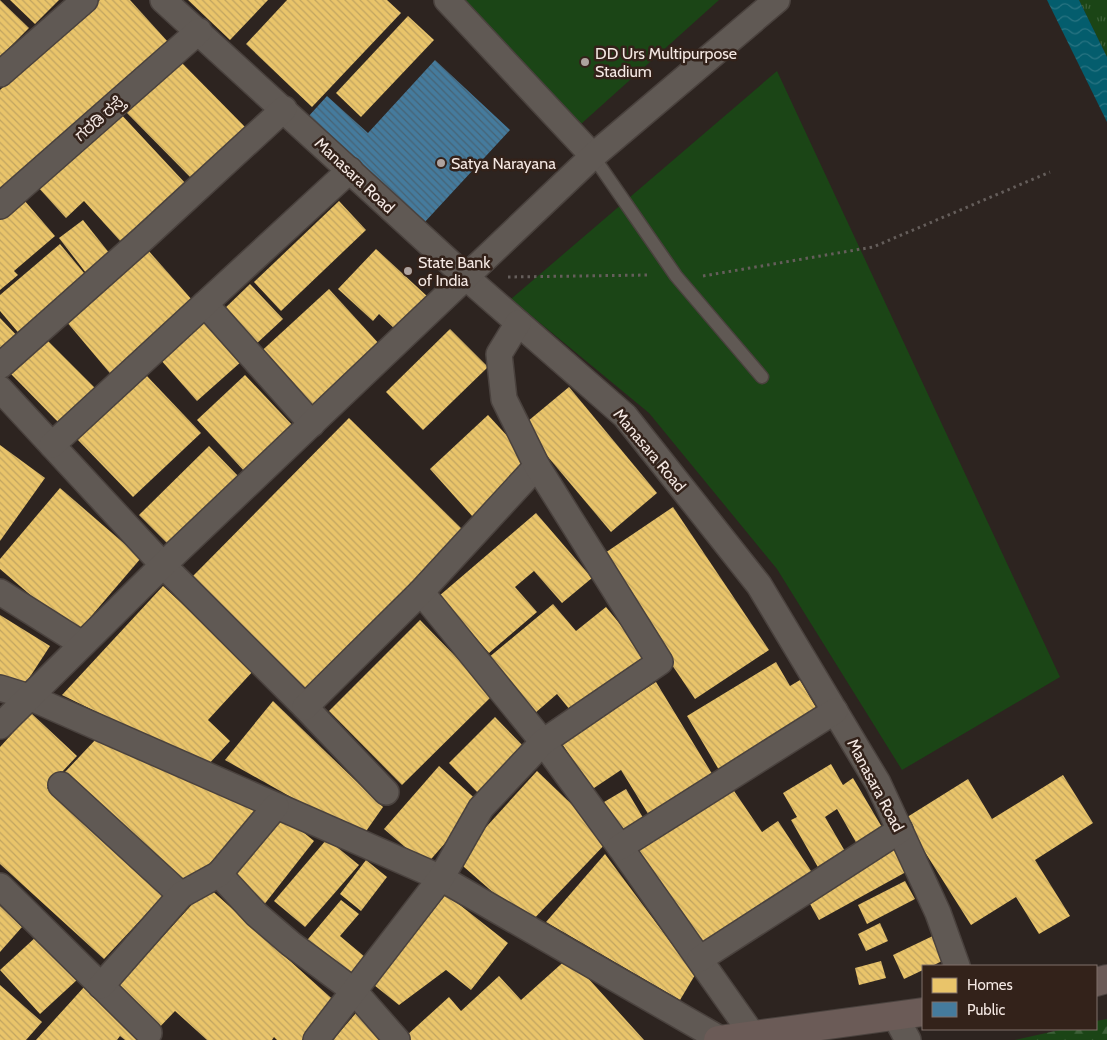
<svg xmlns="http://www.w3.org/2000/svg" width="1107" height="1040" font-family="Cabin,'Noto Sans Kannada',sans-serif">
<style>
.grass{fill:#1b4516}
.forest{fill:url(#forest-firs)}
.park{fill:url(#park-tufts)}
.water{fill:url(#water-waves)}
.homes{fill:url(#homes-back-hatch)}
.public{fill:url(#public-back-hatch)}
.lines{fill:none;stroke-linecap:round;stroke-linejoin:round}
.service-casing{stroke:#4a423e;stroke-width:15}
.minor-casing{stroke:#4a423e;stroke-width:28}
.primary-casing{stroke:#4a423e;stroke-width:30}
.path{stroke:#655e5b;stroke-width:3;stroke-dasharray:2.5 4;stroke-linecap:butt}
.service{stroke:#605954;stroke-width:12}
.minor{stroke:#605954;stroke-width:25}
.primary{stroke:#6b5b57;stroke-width:28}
.poi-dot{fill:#aea39f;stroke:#33221a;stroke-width:2}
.labels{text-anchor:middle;stroke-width:5;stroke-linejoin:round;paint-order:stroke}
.poi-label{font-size:16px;fill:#f4e8e3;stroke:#33221a;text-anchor:start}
.street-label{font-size:16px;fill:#f4e8e3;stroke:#33221a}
</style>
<defs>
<pattern id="forest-firs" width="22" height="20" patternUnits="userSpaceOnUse" patternTransform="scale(1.25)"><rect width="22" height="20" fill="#1b4516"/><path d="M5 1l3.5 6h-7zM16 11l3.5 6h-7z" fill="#3d6038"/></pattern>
<pattern id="park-tufts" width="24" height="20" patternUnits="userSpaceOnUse" patternTransform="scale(1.25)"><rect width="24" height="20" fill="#1b4516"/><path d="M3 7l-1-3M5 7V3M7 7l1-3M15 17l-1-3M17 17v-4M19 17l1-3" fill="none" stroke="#3d6038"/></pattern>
<pattern id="water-waves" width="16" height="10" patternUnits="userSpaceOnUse" patternTransform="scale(1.25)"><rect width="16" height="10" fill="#045d6d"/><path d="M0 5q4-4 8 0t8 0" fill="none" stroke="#297482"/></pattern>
<pattern id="homes-back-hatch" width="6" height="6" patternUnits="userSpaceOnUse" patternTransform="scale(1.25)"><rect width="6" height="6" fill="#e9c46a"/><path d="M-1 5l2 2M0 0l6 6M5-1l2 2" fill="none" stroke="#c1a460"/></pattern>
<pattern id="public-back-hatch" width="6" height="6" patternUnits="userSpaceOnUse" patternTransform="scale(1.25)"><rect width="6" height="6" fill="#457b9d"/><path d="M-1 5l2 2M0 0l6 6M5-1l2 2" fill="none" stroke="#476375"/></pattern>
</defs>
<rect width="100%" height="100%" fill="#2d2420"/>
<g class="grass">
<path d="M460 0H719L581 124Z"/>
<path d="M777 71 1060 677 902 770 777 569 649 413 511 299Z"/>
</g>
<path class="forest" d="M1107 1019V1040H1015L1064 1029H1096V1021Z"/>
<path class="park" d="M1079 0H1107V57Z"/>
<path class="water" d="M1047 0H1079L1107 57V122Z"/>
<g class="homes">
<path d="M0 0 29 28 0 57Z"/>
<path d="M10 0H59L35 24Z"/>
<path d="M100 0H130L168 42 0 192V90Z"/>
<path d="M188 0H268L230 40Z"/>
<path d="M287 0H387L401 13 312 107 246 44Z"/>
<path d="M408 16 434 40 361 117 336 93Z"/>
<path d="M179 60 249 131 196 183 126 112Z"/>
<path d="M118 111 186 184 122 243 84 201 66 218 37 186Z"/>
<path d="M24 200 55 236 14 271 18 275 0 290V220Z"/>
<path d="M339 201 366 230 281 311 254 282Z"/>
<path d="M83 220 110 254 86 273 59 238Z"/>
<path d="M60 244 89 279 22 337 0 311V295Z"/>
<path d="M147 249 193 301 114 378 66 321Z"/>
<path d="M376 249 428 297 397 331 379 314 373 321 338 289Z"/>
<path d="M250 284 283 319 253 347 221 312Z"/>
<path d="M329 289 381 346 307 413 255 357Z"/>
<path d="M0 318 23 342 0 359Z"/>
<path d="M205 319 242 361 197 401 160 359Z"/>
<path d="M450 329 488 367 423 430 386 392Z"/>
<path d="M46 339 97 390 61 425 11 374Z"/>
<path d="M145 374 201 433 133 497 77 439Z"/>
<path d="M245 375 295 428 246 473 197 420Z"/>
<path d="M569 387 657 493 611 532 522 426Z"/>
<path d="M488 415 532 463 473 517 430 469Z"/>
<path d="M349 418 464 531 307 691 192 577Z"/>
<path d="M0 445 45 478 0 541Z"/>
<path d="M209 446 239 477 170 546 139 515Z"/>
<path d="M60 488 141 558 76 634 0 569V559Z"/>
<path d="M673 507 769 650 695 699 599 557Z"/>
<path d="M536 513 592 578 562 603 534 571 515 587 537 612 489 653 439 596Z"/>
<path d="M163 586 254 670 208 720 230 741 207 766 62 695Z"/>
<path d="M553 604 576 631 606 607 647 657 575 716 557 694 534 714 488 658Z"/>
<path d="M0 615 50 646 22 689 0 675Z"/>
<path d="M420 620 493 695 402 785 329 711Z"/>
<path d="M776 662 790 686 800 680 821 716 722 775 687 716Z"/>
<path d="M656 682 714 777 650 817 621 770 591 790 561 742Z"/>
<path d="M273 701 383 807 362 837 225 760Z"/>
<path d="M31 713 77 756 47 788 164 895 104 959 0 864V747Z"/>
<path d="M495 717 527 750 481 796 449 763Z"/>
<path d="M97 738 264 805 188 887 65 772Z"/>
<path d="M831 764 843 785 853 778 883 829 857 844 837 809 825 817 846 853 819 869 791 820 797 817 783 793Z"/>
<path d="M439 766 480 803 426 865 384 829Z"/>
<path d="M537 771 609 840 529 924 456 860Z"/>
<path d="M1063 775 1093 823 1035 860 1070 916 1039 934 1016 897 971 925 904 819 968 779 992 819Z"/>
<path d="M730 785 762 832 778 821 813 874 699 951 632 851Z"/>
<path d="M626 789 645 821 619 837 599 805Z"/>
<path d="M280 813 314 841 263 906 227 878Z"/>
<path d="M327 839 359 865 305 927 274 901Z"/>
<path d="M892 846 906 872 819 920 805 895Z"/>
<path d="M605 854 695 975 680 1000 546 922Z"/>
<path d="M366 860 387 877 361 911 340 894Z"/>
<path d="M905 881 915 899 867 924 858 905Z"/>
<path d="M208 887 339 1005 307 1040H277L274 1037 272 1040H207L175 1011 156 1031 112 992Z"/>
<path d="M446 894 508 943 471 990 446 970 399 1005 374 985Z"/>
<path d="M341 900 359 914 340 936 371 962 351 986 303 945Z"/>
<path d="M0 906 22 927 0 952Z"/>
<path d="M880 923 888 941 866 951 858 934Z"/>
<path d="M939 933 950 957 932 966H923V970L904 979 893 955Z"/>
<path d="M37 936 78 979 40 1014 0 970Z"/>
<path d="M569 957 644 1040H409L406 1036 449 997 461 1011 499 976 521 1000Z"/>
<path d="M881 961 886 978 859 985 855 968Z"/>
<path d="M0 985 42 1022 26 1040H0Z"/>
<path d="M85 986 138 1040H125L120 1036 117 1040H36Z"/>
<path d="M356 1013 389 1040H333Z"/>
</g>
<path class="public" d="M435 60 510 130 423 224 307 118 327 96 368 133Z"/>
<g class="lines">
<defs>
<path id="service" d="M593 156 676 276 762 377"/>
<g id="minor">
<path d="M163 0 467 278 625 416 759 585 878 783 938 913 957 966"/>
<path d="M447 0 593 156"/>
<path d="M0 74 85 0"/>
<path d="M0 206 199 31"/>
<path d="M205 304 312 424"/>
<path d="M0 366 144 238 284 109"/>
<path d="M0 389 163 565 305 707 386 792"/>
<path d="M52 445 350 170"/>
<path d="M0 592 82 644"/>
<path d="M421 592 543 742 620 847 752 1034"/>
<path d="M0 688 29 697 441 878 720 1039"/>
<path d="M305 707 421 592 537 466"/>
<path d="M0 726 163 565 593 156 777 0"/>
<path d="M61 785 181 895"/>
<path d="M620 847 835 711"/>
<path d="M219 874 256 914 291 944 354 991 397 1040"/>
<path d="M0 886 149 1033"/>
<path d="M700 959 900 830"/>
<path d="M101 986 181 895 219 874 276 806"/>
<path d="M895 1016 908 1040"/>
<path d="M316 1040 441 878 481 808 543 742 660 662 537 466 504 399 499 354 518 323"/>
</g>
<g id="primary">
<path d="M1096 982 1107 979"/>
<path d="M718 1040 923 1012"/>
</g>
</defs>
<use href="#service" class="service-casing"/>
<use href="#minor" class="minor-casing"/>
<use href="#primary" class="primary-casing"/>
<g class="path">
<path d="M703 276 873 247 1050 172"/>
<path d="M508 277 649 275"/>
</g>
<use href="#service" class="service"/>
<use href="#minor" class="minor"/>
<use href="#primary" class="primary"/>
</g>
<g class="poi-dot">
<circle cx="585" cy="62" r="5"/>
<circle cx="441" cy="163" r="5"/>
<circle cx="408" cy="271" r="5"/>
</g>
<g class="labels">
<g class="poi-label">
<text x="595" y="59">DD Urs Multipurpose<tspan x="595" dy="18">Stadium</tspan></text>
<text x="451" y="169">Satya Narayana</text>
<text x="418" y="268">State Bank<tspan x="418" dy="18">of India</tspan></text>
</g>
<g class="street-label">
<text transform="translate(99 118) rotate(-41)" y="6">ಗರಡಿ ರಸ್ತೆ</text>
<text transform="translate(355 175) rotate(43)" y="6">Manasara Road</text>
<text transform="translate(650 450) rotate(50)" y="6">Manasara Road</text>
<text transform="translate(876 785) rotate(62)" y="6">Manasara Road</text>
</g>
</g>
<rect x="922" y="965" width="175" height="65" fill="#33221a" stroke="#80716a"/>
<rect x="932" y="978" width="25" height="15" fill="#e9c46a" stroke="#80716a"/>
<text x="967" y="990" font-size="15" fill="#f4e8e3">Homes</text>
<rect x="932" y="1002" width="25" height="15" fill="#457b9d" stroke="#80716a"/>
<text x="967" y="1015" font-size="15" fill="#f4e8e3">Public</text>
</svg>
